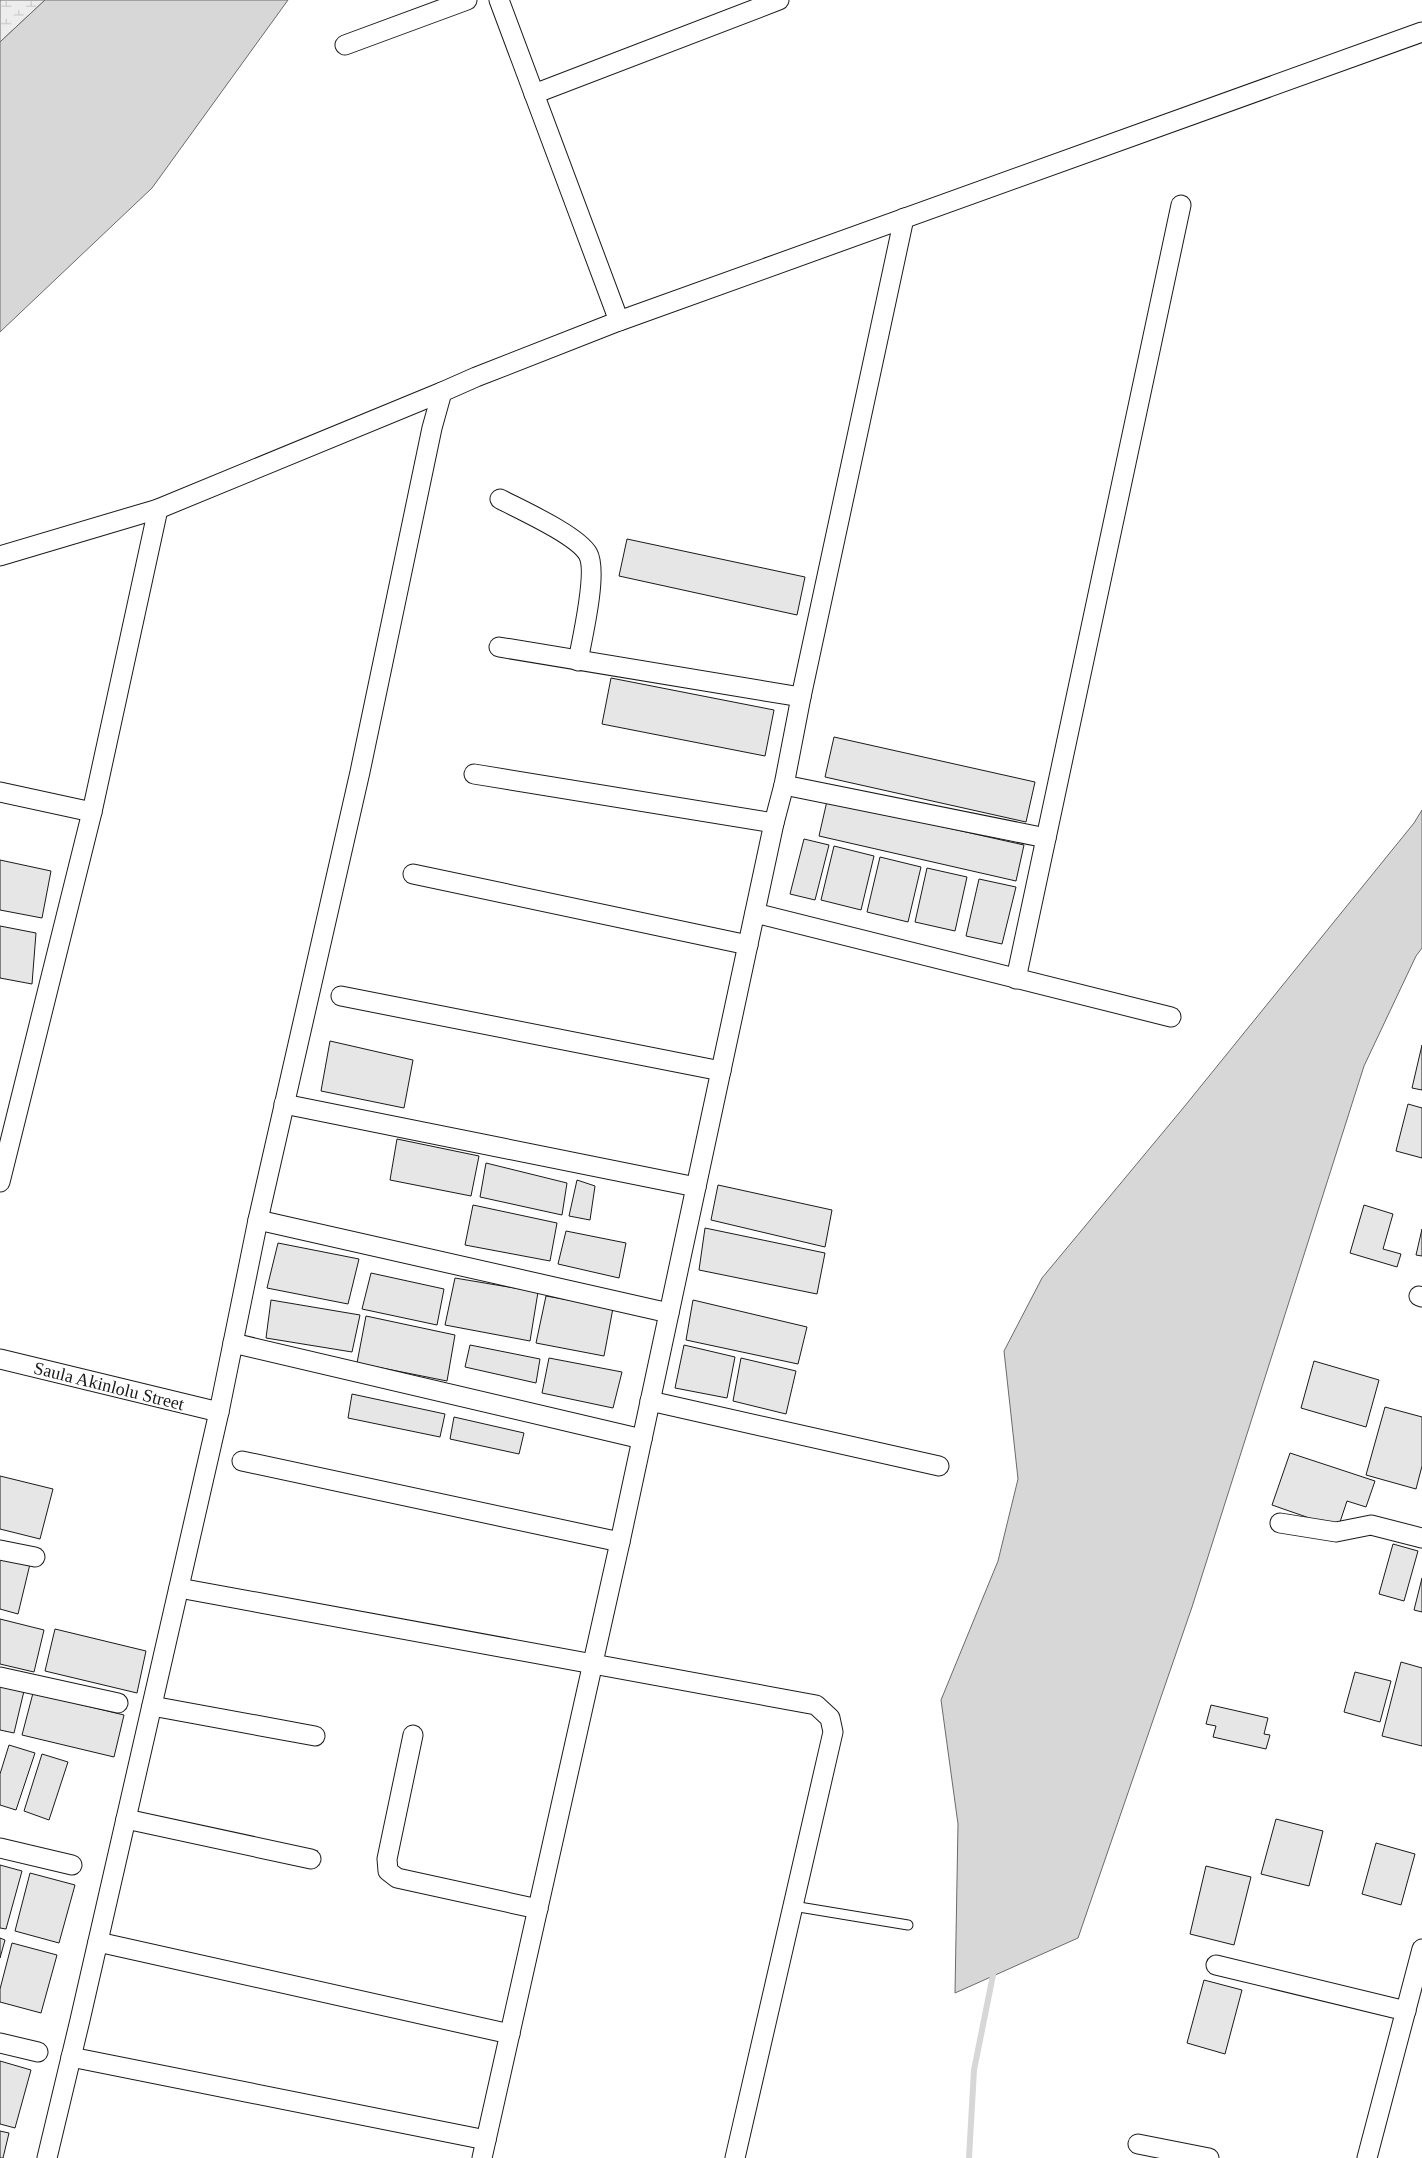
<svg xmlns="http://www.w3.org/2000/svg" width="1422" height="2158" font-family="Georgia,serif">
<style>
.wetland{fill:url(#wetland-marsh);stroke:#6a6a6a}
.water{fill:#d7d7d7;stroke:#6a6a6a}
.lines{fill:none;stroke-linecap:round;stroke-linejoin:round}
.stream{stroke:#d7d7d7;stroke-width:6}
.building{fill:#e6e6e6;stroke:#1a1a1a}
.service-casing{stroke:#1a1a1a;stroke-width:11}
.minor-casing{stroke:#1a1a1a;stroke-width:21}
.service{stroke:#fff;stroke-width:9}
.minor{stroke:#fff;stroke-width:19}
.labels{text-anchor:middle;stroke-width:4;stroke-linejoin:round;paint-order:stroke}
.street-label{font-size:18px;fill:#1a1a1a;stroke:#fff}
</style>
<defs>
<pattern id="wetland-marsh" width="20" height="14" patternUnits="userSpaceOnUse" patternTransform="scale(1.25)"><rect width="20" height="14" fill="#ededed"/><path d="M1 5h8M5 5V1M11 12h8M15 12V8" fill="none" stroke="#cbcbcb"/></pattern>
</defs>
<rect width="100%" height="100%" fill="#fff"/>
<path class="wetland" d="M0 0H45L0 42Z"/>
<g class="water">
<path d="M45 0H288L152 188 0 332V42Z"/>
<path d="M1422 810V948L1416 956 1364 1066 1192 1607 1078 1938 955 1993 958 1824 941 1700 998 1561 1018 1479 1004 1351 1042 1278 1184 1107 1414 823Z"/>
</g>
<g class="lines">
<path class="stream" d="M969 2158 974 2070 994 1970"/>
</g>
<g class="building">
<path d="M627 539 805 577 797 615 619 576Z"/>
<path d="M611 678 774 710 765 756 602 724Z"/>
<path d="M834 737 1035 782 1026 822 825 777Z"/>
<path d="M827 801 1024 845 1016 881 819 836Z"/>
<path d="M804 839 829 845 815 900 790 894Z"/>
<path d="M834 846 874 856 861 910 821 900Z"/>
<path d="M880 857 921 867 908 922 867 912Z"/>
<path d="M0 860 51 871 42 918 0 910Z"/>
<path d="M927 868 967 877 955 931 915 922Z"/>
<path d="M979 879 1016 887 1002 944 966 936Z"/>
<path d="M0 926 36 933 32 984 0 978Z"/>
<path d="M330 1041 413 1060 404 1108 321 1091Z"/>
<path d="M1422 1045V1090L1412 1088Z"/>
<path d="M1408 1104 1422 1108V1158L1396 1151Z"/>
<path d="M397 1139 479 1156 471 1196 390 1180Z"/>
<path d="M486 1163 567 1183 562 1215 480 1197Z"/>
<path d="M577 1180 595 1186 590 1220 569 1216Z"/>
<path d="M718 1185 832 1210 825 1247 711 1220Z"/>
<path d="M473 1205 557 1223 550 1261 465 1245Z"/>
<path d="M1364 1205 1393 1214 1383 1249 1401 1254 1397 1267 1350 1253Z"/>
<path d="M705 1228 825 1253 817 1294 699 1270Z"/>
<path d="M1422 1229V1256L1416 1255Z"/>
<path d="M566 1231 626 1243 619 1278 558 1264Z"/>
<path d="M278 1243 359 1259 348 1304 267 1288Z"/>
<path d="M371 1273 444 1289 437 1325 362 1309Z"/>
<path d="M455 1278 538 1292 530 1341 445 1325Z"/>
<path d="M546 1296 613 1308 604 1356 536 1343Z"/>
<path d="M271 1300 360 1315 352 1352 266 1338Z"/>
<path d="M693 1300 807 1327 798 1364 686 1340Z"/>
<path d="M366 1316 455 1335 447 1381 357 1363Z"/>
<path d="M470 1345 540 1359 536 1383 465 1367Z"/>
<path d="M684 1345 735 1357 727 1398 675 1388Z"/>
<path d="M549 1358 622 1372 613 1408 542 1393Z"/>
<path d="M741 1358 796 1371 786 1414 733 1401Z"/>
<path d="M1314 1361 1379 1380 1366 1427 1301 1408Z"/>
<path d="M352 1394 445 1414 440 1437 348 1418Z"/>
<path d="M1385 1407 1422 1417V1466L1416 1489 1366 1475Z"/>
<path d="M454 1417 524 1433 519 1454 450 1439Z"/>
<path d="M1290 1453 1375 1481 1366 1507 1347 1501 1338 1528 1272 1505Z"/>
<path d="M0 1476 53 1489 40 1539 0 1529Z"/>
<path d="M1393 1544 1418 1551 1404 1601 1379 1594Z"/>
<path d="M0 1556 30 1564 18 1614 0 1609Z"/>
<path d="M1422 1578V1612L1414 1610Z"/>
<path d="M0 1619 44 1630 34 1672 0 1664Z"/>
<path d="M55 1629 146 1651 137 1693 45 1671Z"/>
<path d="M1401 1662 1422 1668V1746L1382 1736Z"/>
<path d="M1355 1672 1391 1681 1380 1722 1344 1712Z"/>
<path d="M0 1685 24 1691 14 1733 0 1730Z"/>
<path d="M33 1693 124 1715 114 1757 22 1735Z"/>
<path d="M1211 1705 1268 1718 1264 1734 1270 1735 1266 1749 1213 1737 1216 1726 1206 1724Z"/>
<path d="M9 1745 35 1753 16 1810 0 1805V1774Z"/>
<path d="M42 1754 68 1762 49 1820 24 1811Z"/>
<path d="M1276 1819 1323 1831 1309 1886 1261 1874Z"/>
<path d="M1376 1843 1415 1854 1401 1905 1362 1894Z"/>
<path d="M0 1865 22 1871 6 1929 0 1928Z"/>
<path d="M1206 1866 1251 1877 1234 1945 1190 1934Z"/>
<path d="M30 1873 75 1885 59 1943 15 1931Z"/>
<path d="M0 1938 5 1940 0 1958Z"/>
<path d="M12 1943 57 1955 41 2013 0 2002V1989Z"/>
<path d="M1204 1980 1242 1990 1225 2054 1187 2043Z"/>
<path d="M0 2061 31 2070 15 2128 0 2124Z"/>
<path d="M0 2131 9 2133 3 2158H0Z"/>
</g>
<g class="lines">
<defs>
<path id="service" d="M793 1906 908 1925"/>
<g id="minor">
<path d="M499 0 619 321"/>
<path d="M345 45 467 0"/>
<path d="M534 94 779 0"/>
<path d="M500 499C521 510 577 535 588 554 598 572 582 639 578 661"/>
<path d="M0 556 158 509 442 392"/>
<path d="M499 647 801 697"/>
<path d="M474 774 774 823"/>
<path d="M784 785 1046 838"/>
<path d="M0 792 92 812"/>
<path d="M413 874 748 945"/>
<path d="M755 913 1171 1017"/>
<path d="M1016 979 1181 205"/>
<path d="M341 996 721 1071"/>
<path d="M284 1104 696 1187"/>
<path d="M0 1182 92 812 158 509"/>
<path d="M258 1220 669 1313"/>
<path d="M1419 1296 1422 1297"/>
<path d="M233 1343 642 1439"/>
<path d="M0 1359 219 1412"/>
<path d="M650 1401 939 1466"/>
<path d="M242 1461 620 1542"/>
<path d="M1280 1523 1336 1532 1371 1525 1422 1538"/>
<path d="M0 1550 35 1557"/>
<path d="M179 1588 816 1705 830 1718 833 1732 735 2158"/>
<path d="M0 1677 118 1703"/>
<path d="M152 1706 315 1736"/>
<path d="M413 1735 387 1859 388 1871 397 1878 538 1909"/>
<path d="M126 1819 311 1859"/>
<path d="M0 1848 72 1865"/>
<path d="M98 1942 510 2034"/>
<path d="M1216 1965 1406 2011"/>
<path d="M0 2043 38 2052"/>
<path d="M71 2057 486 2140"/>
<path d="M1138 2144 1209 2158"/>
<path d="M47 2158 80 2020 219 1412 258 1220 360 772 432 428 442 392 476 377 619 321 1422 32"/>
<path d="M482 2158 620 1542 774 823 784 785 801 697 904 218"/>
<path d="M1367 2158 1422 1949"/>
</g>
</defs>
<use href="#service" class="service-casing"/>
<use href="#minor" class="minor-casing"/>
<use href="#service" class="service"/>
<use href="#minor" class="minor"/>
</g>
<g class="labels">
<g class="street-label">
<text transform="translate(109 1386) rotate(14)" y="6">Saula Akinlolu Street</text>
</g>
</g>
</svg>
